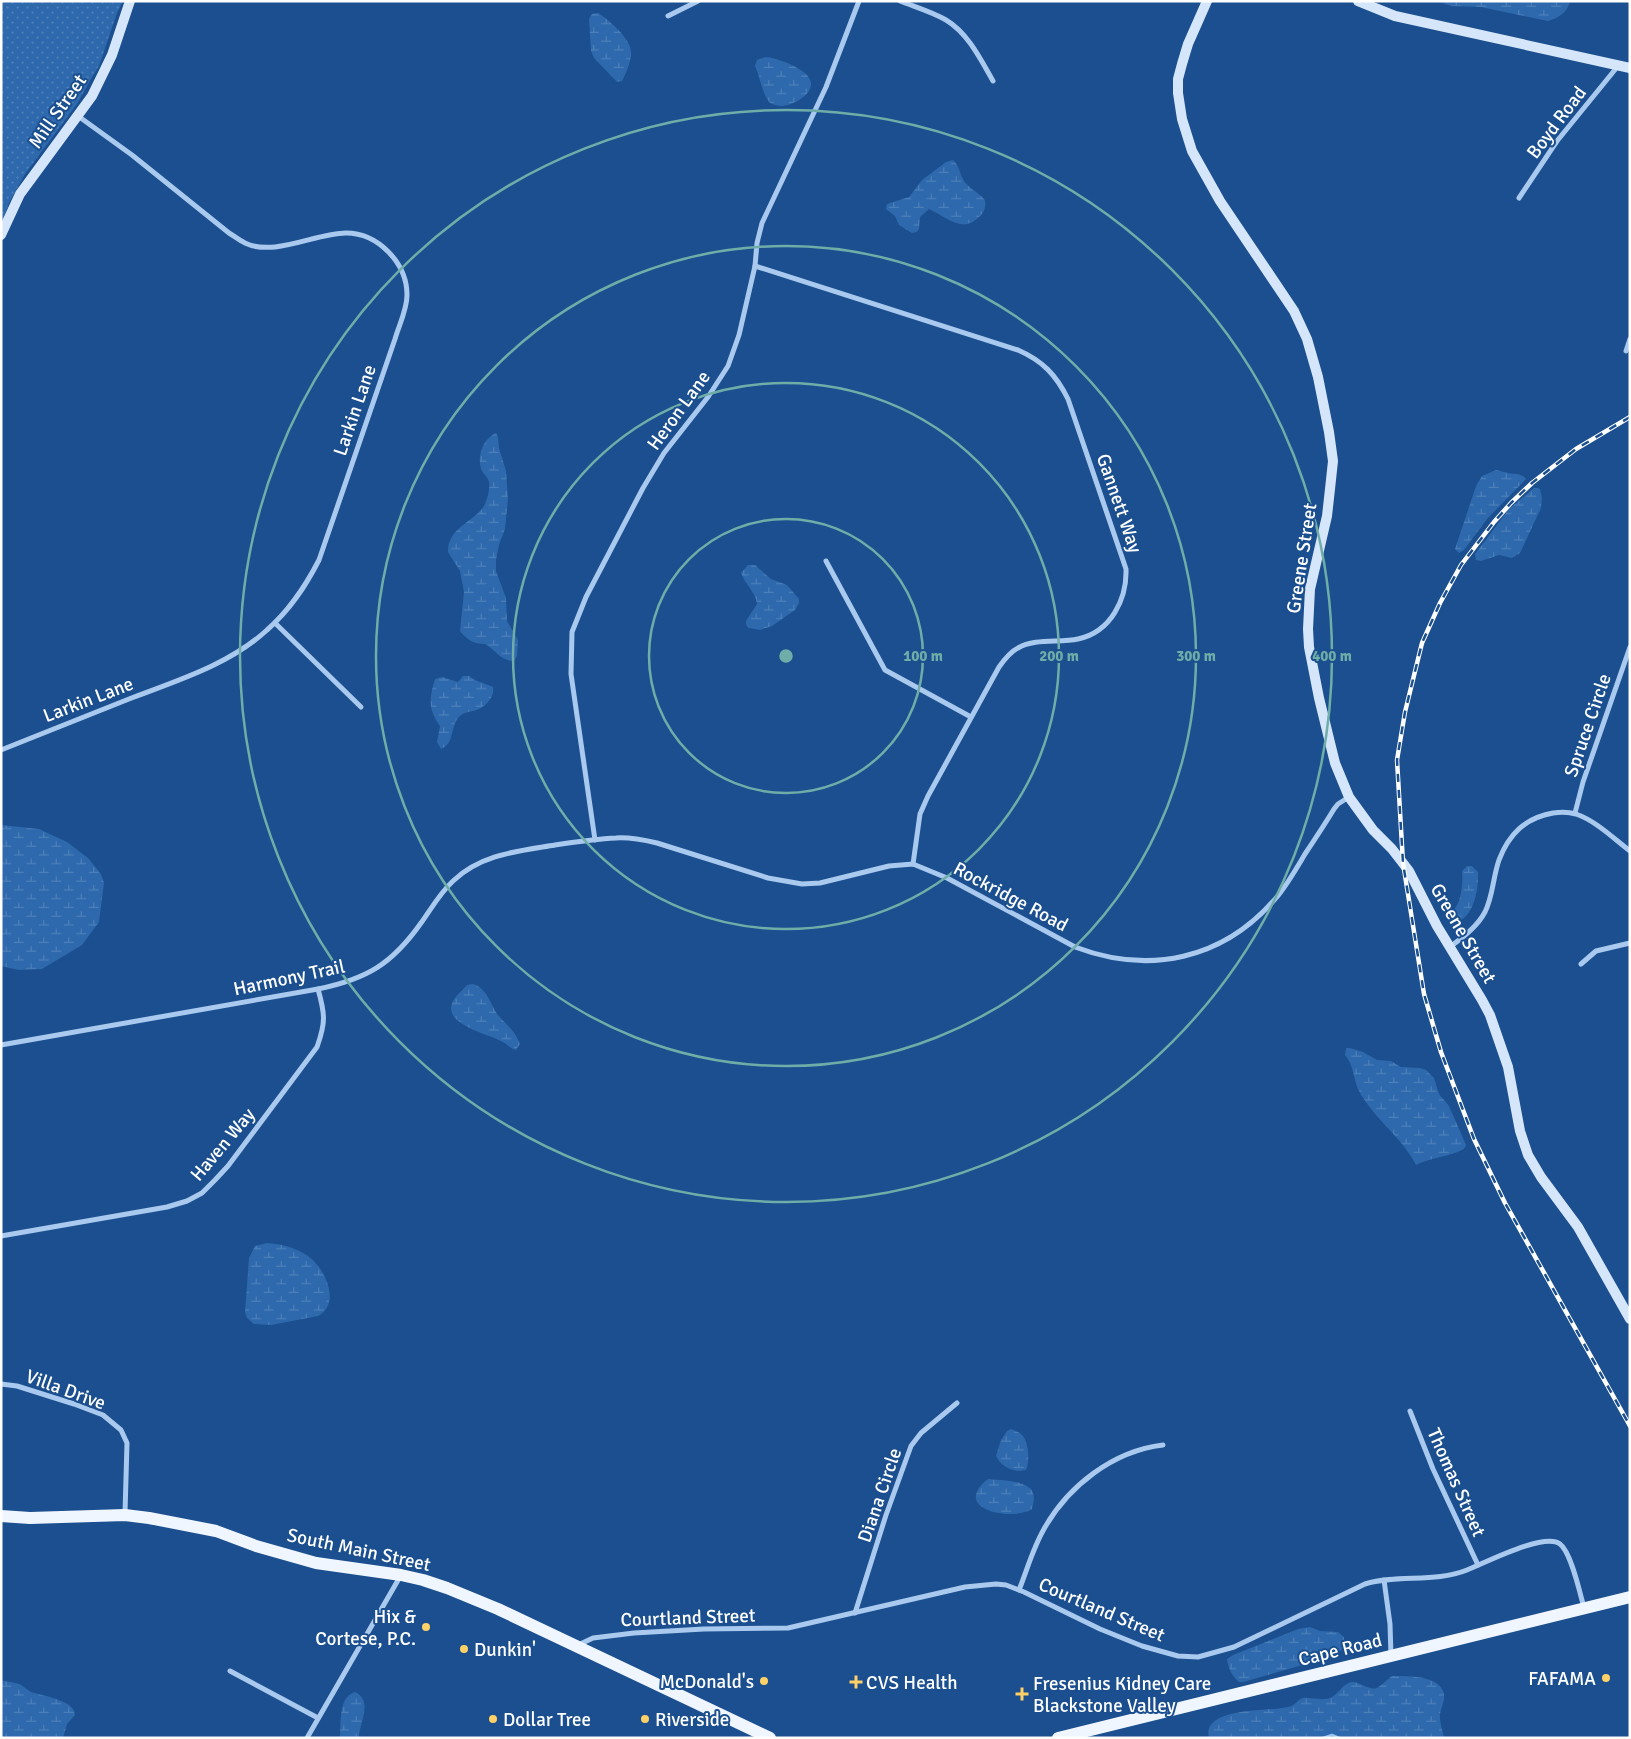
<svg xmlns="http://www.w3.org/2000/svg" width="1631" height="1739" font-family="Signika,sans-serif">
<style>
.grass{fill:url(#grass-dots)}
.wetland{fill:url(#wetland-marsh)}
.lines{fill:none;stroke-linecap:round;stroke-linejoin:round}
.stream{stroke:#9cc4f0;stroke-width:2.5}
.street{stroke:#a9c9ee;stroke-width:5}
.secondary{stroke:#d6e6fa;stroke-width:10}
.primary{stroke:#f0f6ff;stroke-width:12}
.rail-casing{stroke:#fff;stroke-width:4.5}
.rail{stroke:#1b4f8f;stroke-width:2.5;stroke-dasharray:8;stroke-linecap:butt}
.ring{fill:none;stroke:#6fada8;stroke-width:2.5}
.poi-dot{fill:#ffd166;stroke:#1b4f8f;stroke-width:2}
.labels{text-anchor:middle;stroke-width:4;stroke-linejoin:round;paint-order:stroke}
.street-label{font-size:19px;fill:#fff;stroke:#1b4f8f}
.poi-label{font-size:19px;fill:#fff;stroke:#1b4f8f;text-anchor:start}
.centre{fill:#6fada8;stroke:#1b4f8f;stroke-width:2.5}
.ring-label{font-size:15px;text-anchor:middle;font-weight:bold;fill:#6fada8;stroke:#1b4f8f;stroke-width:4;stroke-linejoin:round;paint-order:stroke}
</style>
<defs>
<pattern id="grass-dots" width="8" height="8" patternUnits="userSpaceOnUse" patternTransform="scale(1.25)"><rect width="8" height="8" fill="#2e69ad"/><path d="M2 2h.1M6 6h.1" fill="none" stroke="#4d80b9" stroke-width="1.8" stroke-linecap="round"/></pattern>
<pattern id="wetland-marsh" width="20" height="14" patternUnits="userSpaceOnUse" patternTransform="scale(1.25)"><rect width="20" height="14" fill="#2e69ad"/><path d="M1 5h8M5 5V1M11 12h8M15 12V8" fill="none" stroke="#4d80b9"/></pattern>
</defs>
<rect width="100%" height="100%" fill="#1b4f8f"/>
<path class="grass" d="M1 1H123L117 13 99 66 91 79 77 104 25 174 9 203 1 225Z"/>
<g class="wetland">
<path d="M1437 1H1570C1567 13 1560 17 1548 21L1481 7 1451 6Z"/>
<path d="M598 13C608 19 630 38 631 51 632 59 626 74 622 81L617 82 594 58 591 51 589 19 592 14Z"/>
<path d="M766 57C777 58 810 69 811 83 812 96 792 105 782 106 778 106 774 105 770 103 761 92 761 79 755 66L757 60Z"/>
<path d="M953 160C960 166 959 173 964 181 969 188 979 193 984 199 987 203 985 210 982 214 963 236 947 217 929 209L920 217 919 229 917 232 912 233 899 225 895 216 886 209 887 204 909 197 922 180 946 162Z"/>
<path d="M496 433 498 437 499 448 506 471 508 499 505 529 499 545 496 560V571L506 598 507 621 518 640 517 656 514 661C501 661 495 650 485 644 474 644 467 640 460 631L464 592 460 571 448 552C448 549 448 544 450 541 456 524 482 517 486 501 488 497 490 487 489 482 488 477 483 474 481 469 477 455 483 439 496 433Z"/>
<path d="M1496 470C1499 470 1502 472 1505 472 1513 475 1521 472 1526 479L1487 519 1464 550 1459 553 1455 549 1476 486 1482 476Z"/>
<path d="M1534 488H1538L1540 489 1542 498 1541 508 1520 553 1512 558 1499 555 1481 561 1476 560 1475 554 1509 509Z"/>
<path d="M748 565H755L771 579 787 585 799 599V603L795 610 772 626 760 630 749 628 746 625V621L757 604C756 593 745 584 741 573Z"/>
<path d="M463 676H469C476 682 485 683 493 687 495 696 487 705 479 709 473 712 465 711 460 716 449 726 456 743 441 749L437 742 440 726C428 709 429 699 435 679L442 677 458 682Z"/>
<path d="M1 825 39 829 67 842 88 858 101 874 104 883 99 922 82 945 42 969 19 970 1 966Z"/>
<path d="M1467 866H1472L1478 872C1479 888 1474 918 1456 922L1453 920C1451 912 1456 908 1459 901 1462 891 1463 881 1462 871Z"/>
<path d="M473 984C488 989 490 1004 498 1015 508 1027 514 1029 520 1044L516 1050C511 1049 508 1045 503 1042 491 1035 449 1026 451 1007 452 998 462 991 467 985Z"/>
<path d="M1346 1048H1350L1363 1052 1377 1060 1391 1061 1401 1067 1420 1068 1426 1070 1434 1078 1439 1094 1449 1106 1466 1145 1464 1149C1449 1157 1432 1157 1416 1165 1402 1137 1374 1119 1359 1091 1353 1079 1354 1065 1345 1055Z"/>
<path d="M267 1243C281 1244 293 1247 305 1254 323 1264 343 1303 318 1316L271 1325 254 1324 247 1318 245 1312 249 1258 255 1246Z"/>
<path d="M1011 1429C1015 1431 1019 1432 1022 1435 1029 1442 1030 1462 1026 1470 1014 1473 1001 1467 996 1456L1001 1440 1007 1431Z"/>
<path d="M988 1479C999 1480 1029 1480 1033 1493 1035 1498 1033 1504 1032 1509 1011 1522 950 1509 988 1479Z"/>
<path d="M1310 1627 1320 1631 1338 1632 1344 1637V1648L1334 1656 1243 1682H1239C1232 1676 1228 1668 1227 1659L1233 1655 1298 1629Z"/>
<path d="M1392 1676C1407 1676 1442 1675 1444 1695 1445 1701 1441 1708 1440 1714 1439 1721 1443 1731 1444 1738H1209C1201 1708 1265 1711 1282 1708 1285 1707 1291 1707 1293 1705 1297 1703 1298 1699 1303 1698 1311 1697 1321 1701 1330 1698 1338 1695 1342 1684 1351 1682 1359 1681 1369 1691 1377 1688 1382 1685 1388 1679 1392 1676Z"/>
<path d="M1 1680C7 1682 16 1682 21 1685 25 1687 27 1690 31 1692 43 1696 75 1700 75 1715L67 1724 63 1738H1Z"/>
<path d="M355 1692C374 1701 359 1723 359 1738H340C341 1724 338 1697 355 1692Z"/>
</g>
<g class="lines">
<path class="stream" d="M1323 1738 1332 1735 1339 1738"/>
<g class="street">
<path d="M900 1C915 7 932 12 946 20 968 33 981 60 993 81"/>
<path d="M668 16 698 1"/>
<path d="M1519 198 1557 141 1618 66"/>
<path d="M755 266 1018 350C1043 361 1056 375 1068 399L1126 569C1127 599 1111 632 1078 639 1059 643 1035 638 1018 648 1010 652 1004 660 999 667L928 796 920 814 913 864"/>
<path d="M1626 351 1630 339"/>
<path d="M826 561 885 670 971 717"/>
<path d="M275 623 361 707"/>
<path d="M1 750C44 733 86 716 129 699 176 681 229 665 267 630 290 610 305 587 319 560L395 339C399 325 407 310 407 295 407 263 378 233 346 233 316 233 274 257 245 243 239 240 234 236 229 233L132 155 78 116"/>
<path d="M1575 813 1583 782 1630 647"/>
<path d="M595 840 571 674 572 632 586 597 643 488 664 453 708 397 728 366 739 335 755 266 757 243 762 223 826 87 859 1"/>
<path d="M1450 947C1463 937 1477 927 1485 912 1493 896 1493 877 1499 860 1509 834 1525 818 1553 813 1560 812 1569 812 1576 814 1596 821 1613 838 1630 851"/>
<path d="M1581 964 1596 951 1630 943"/>
<path d="M1 1045 318 989C367 979 392 964 421 923 431 909 440 893 453 881 481 854 519 851 555 845 575 842 595 839 616 838 630 837 644 840 657 843L768 878 802 884 820 883 889 866 913 864 947 878 1075 947C1149 975 1223 960 1276 898 1287 885 1296 869 1305 854 1315 839 1325 824 1334 809L1338 804 1349 797"/>
<path d="M1 1236 167 1207 187 1201 202 1193 215 1180 228 1166 317 1047C326 1022 325 1014 318 989"/>
<path d="M1 1384 17 1386 74 1404 103 1415 121 1430 127 1443 125 1513"/>
<path d="M1410 1411 1433 1469 1478 1565"/>
<path d="M1384 1580 1390 1624 1391 1656"/>
<path d="M1019 1590C1027 1570 1033 1548 1044 1529 1068 1486 1113 1451 1163 1445"/>
<path d="M855 1613 886 1515 911 1446 921 1433 957 1403"/>
<path d="M576 1646 593 1638 634 1633 704 1629 788 1628 965 1587 996 1584 1006 1585 1024 1592 1100 1629 1142 1646 1178 1656 1198 1657 1234 1647 1365 1584C1398 1574 1435 1583 1467 1570 1485 1563 1544 1532 1560 1544 1571 1552 1580 1593 1584 1608"/>
<path d="M230 1671 318 1718"/>
<path d="M307 1738 401 1575"/>
</g>
<g class="secondary">
<path d="M1207 1 1188 44 1182 64 1178 79V93L1182 119 1192 151 1220 201 1294 311 1307 339 1318 377 1329 432 1333 461 1330 489 1327 516 1310 589 1308 629 1309 647 1319 698 1335 763 1349 797 1373 830 1392 849 1409 871 1437 926 1482 1000 1490 1015 1508 1067 1520 1131 1528 1155 1541 1177 1578 1227 1630 1319"/>
<path d="M1358 1 1395 16 1630 68"/>
<path d="M1 235 20 194 92 96 112 55 130 1"/>
</g>
<g class="primary">
<path d="M1 1516 30 1518 125 1515 149 1518 216 1531 256 1546 316 1563 401 1575 423 1580 447 1588 498 1609 770 1738"/>
<path d="M1058 1738 1630 1597"/>
</g>
<defs>
<path id="rail" d="M1630 417 1576 449 1532 483 1511 503 1494 522 1461 565 1440 603 1422 643 1405 712 1397 760 1403 863 1424 994 1441 1052 1474 1139 1505 1203 1630 1426"/>
</defs>
<use href="#rail" class="rail-casing"/>
<use href="#rail" class="rail"/>
</g>
<g class="ring">
<circle cx="786" cy="656" r="137"/>
<circle cx="786" cy="656" r="273"/>
<circle cx="786" cy="656" r="410"/>
<circle cx="786" cy="656" r="546"/>
</g>
<g class="poi-dot">
<circle cx="426" cy="1627" r="5"/>
<circle cx="464" cy="1649" r="5"/>
<circle cx="1606" cy="1678" r="5"/>
<circle cx="764" cy="1681" r="5"/>
<path d="M853.5 1674.5h5v5h5v5h-5v5h-5v-5h-5v-5h5z"/>
<path d="M1019.5 1686.5h5v5h5v5h-5v5h-5v-5h-5v-5h5z"/>
<circle cx="493" cy="1719" r="5"/>
<circle cx="645" cy="1719" r="5"/>
</g>
<g class="labels">
<g class="street-label">
<text transform="translate(57 111) rotate(-55)" y="7">Mill Street</text>
<text transform="translate(1556 122) rotate(-53)" y="7">Boyd Road</text>
<text transform="translate(354 410) rotate(-71)" y="7">Larkin Lane</text>
<text transform="translate(678 410) rotate(-54)" y="7">Heron Lane</text>
<text transform="translate(1120 503) rotate(71)" y="7">Gannett Way</text>
<text transform="translate(1301 558) rotate(-81)" y="7">Greene Street</text>
<text transform="translate(88 699) rotate(-21)" y="7">Larkin Lane</text>
<text transform="translate(1587 725) rotate(-71)" y="7">Spruce Circle</text>
<text transform="translate(1011 896) rotate(28)" y="7">Rockridge Road</text>
<text transform="translate(1464 933) rotate(60)" y="7">Greene Street</text>
<text transform="translate(289 977) rotate(-12)" y="7">Harmony Trail</text>
<text transform="translate(222 1144) rotate(-50)" y="7">Haven Way</text>
<text transform="translate(66 1389) rotate(20)" y="7">Villa Drive</text>
<text transform="translate(1457 1482) rotate(66)" y="7">Thomas Street</text>
<text transform="translate(879 1495) rotate(-71)" y="7">Diana Circle</text>
<text transform="translate(359 1549) rotate(12)" y="7">South Main Street</text>
<text transform="translate(1102 1609) rotate(23)" y="7">Courtland Street</text>
<text transform="translate(688 1617) rotate(-2)" y="7">Courtland Street</text>
<text transform="translate(1340 1649) rotate(-14)" y="7">Cape Road</text>
</g>
<g class="poi-label">
<text x="416" y="1623" text-anchor="end">Hix &amp;<tspan x="416" dy="22">Cortese, P.C.</tspan></text>
<text x="474" y="1656">Dunkin'</text>
<text x="1596" y="1685" text-anchor="end">FAFAMA</text>
<text x="754" y="1688" text-anchor="end">McDonald's</text>
<text x="866" y="1689">CVS Health</text>
<text x="1033" y="1690">Fresenius Kidney Care<tspan x="1033" dy="22">Blackstone Valley</tspan></text>
<text x="503" y="1726">Dollar Tree</text>
<text x="655" y="1726">Riverside</text>
</g>
</g>
<circle cx="786" cy="656" r="8" class="centre"/>
<g class="ring-label">
<text x="923" y="661">100 m</text>
<text x="1059" y="661">200 m</text>
<text x="1196" y="661">300 m</text>
<text x="1332" y="661">400 m</text>
</g>
<rect width="1631" height="1739" fill="none" stroke="#ffffff" stroke-width="5"/>
</svg>
